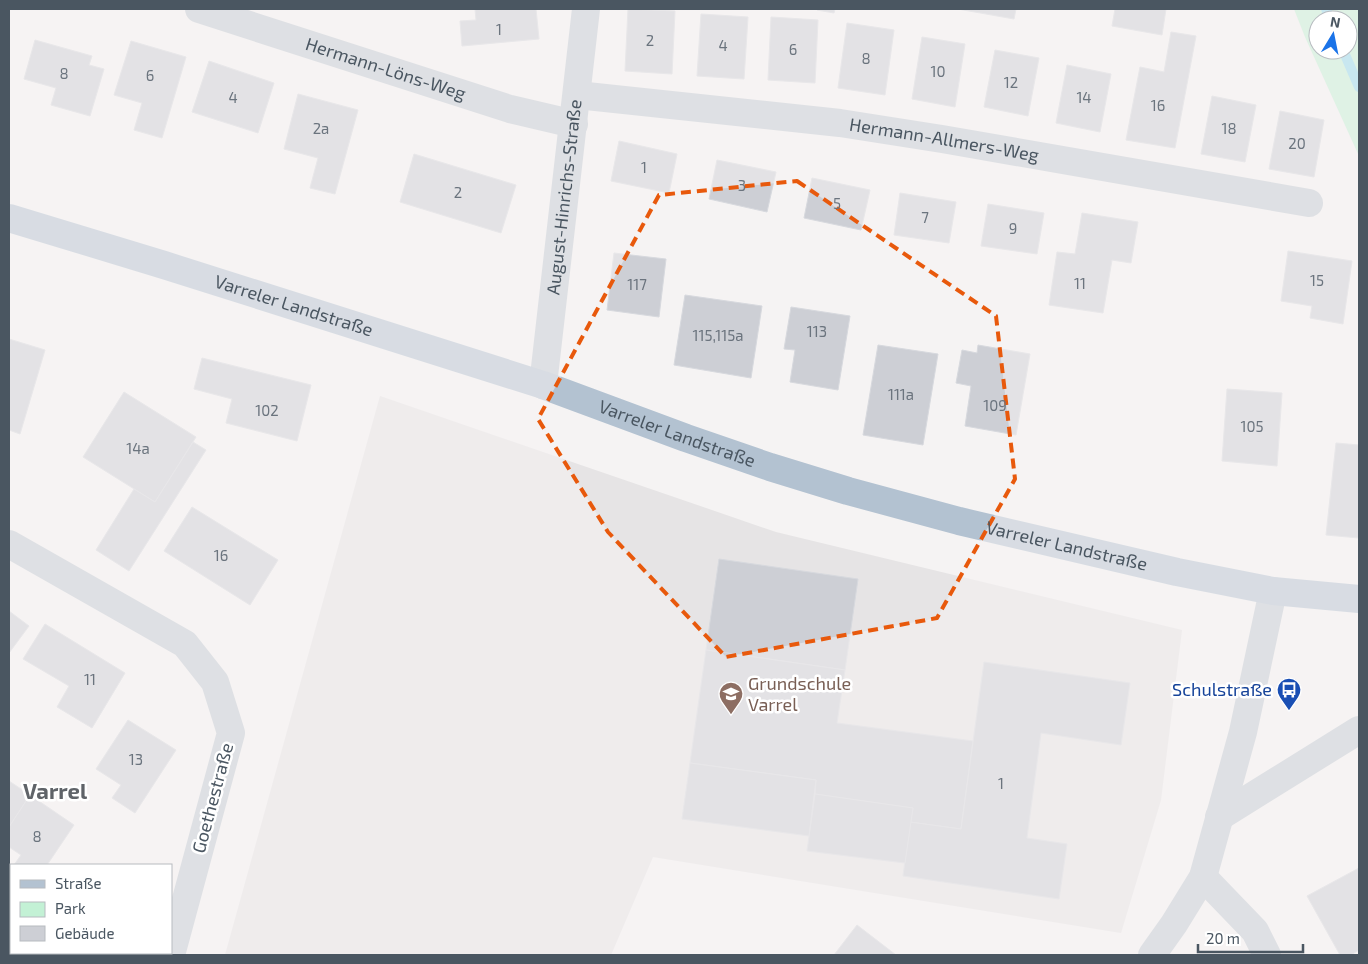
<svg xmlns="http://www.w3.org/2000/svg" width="1368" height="964" font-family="'Exo 2',sans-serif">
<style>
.education{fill:#e6e4e5}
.green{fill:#c3f1d5;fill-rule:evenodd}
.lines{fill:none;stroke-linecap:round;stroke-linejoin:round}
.stream{stroke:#90daee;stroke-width:10}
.building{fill:#cdcfd5;stroke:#d7d9de}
.minor{stroke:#c1cad2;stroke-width:28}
.major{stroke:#b3c2d1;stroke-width:28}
.marked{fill:none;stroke:#e8590c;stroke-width:4;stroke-dasharray:10 6;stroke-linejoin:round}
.labels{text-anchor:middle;stroke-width:5;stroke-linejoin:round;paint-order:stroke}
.number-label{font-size:15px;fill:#6b747e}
.street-label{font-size:18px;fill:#4a5661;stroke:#fff}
.education-label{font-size:18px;fill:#785e54;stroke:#fff;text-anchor:start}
.transit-label{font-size:18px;fill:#164399;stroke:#fff;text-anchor:end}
.district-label{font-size:22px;font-weight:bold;fill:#5f6368;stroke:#fff}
</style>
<rect width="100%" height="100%" fill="#f5f3f3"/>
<path class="education" d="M380 396 776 532 1182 630 1161 800 1121 933 653 857 611 955H225Z"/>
<path class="green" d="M1294 9H1359V156L1305 37ZM1318 20H1348V50H1318Z"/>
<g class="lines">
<g class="stream">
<path d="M1326 9 1331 20"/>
<path d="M1343 50 1359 87"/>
</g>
</g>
<g class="building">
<path d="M475 9H536L539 39 462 46 460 21 476 20Z"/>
<path d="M628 9 675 11 672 74 625 71Z"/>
<path d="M817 9H835L834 13 817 10Z"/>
<path d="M958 9H1016L1014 19Z"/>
<path d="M1115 9H1166L1162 35 1112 26Z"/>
<path d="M701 14 748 17 744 79 697 76Z"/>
<path d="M771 17 818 20 815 83 768 80Z"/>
<path d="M847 23 894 30 885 95 838 88Z"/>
<path d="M1171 32 1196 36 1175 148 1126 140 1140 67 1164 72Z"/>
<path d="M922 37 965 44 955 107 912 99Z"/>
<path d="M35 40 92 56 89 65 104 69 90 116 51 105 56 88 24 79Z"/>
<path d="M131 41 186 57 162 138 134 130 142 103 114 95Z"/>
<path d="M995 50 1039 58 1028 116 984 107Z"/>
<path d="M209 61 274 83 258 133 192 112Z"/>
<path d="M1067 65 1111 74 1100 132 1056 123Z"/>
<path d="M298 94 358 110 335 194 310 188 318 158 284 149Z"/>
<path d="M1212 96 1256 105 1245 162 1201 154Z"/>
<path d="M1280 111 1324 120 1314 177 1269 169Z"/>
<path d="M619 141 677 154 669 193 611 181Z"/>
<path d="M414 154 516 185 501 233 400 202Z"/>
<path d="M717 160 776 172 767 212 709 199Z"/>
<path d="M812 178 870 190 861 230 804 218Z"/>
<path d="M900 193 956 202 949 243 894 235Z"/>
<path d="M988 204 1044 213 1037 254 981 246Z"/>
<path d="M1082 213 1138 222 1131 263 1112 260 1103 313 1049 305 1057 252 1075 254Z"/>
<path d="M1288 251 1352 261 1343 324 1310 318 1312 306 1281 301Z"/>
<path d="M614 253 666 259 659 317 607 310Z"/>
<path d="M685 295 762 306 751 378 674 365Z"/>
<path d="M791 307 850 316 838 390 790 382 795 350 784 349Z"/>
<path d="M9 339 45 350 20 434 9 430Z"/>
<path d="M878 345 938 354 923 445 863 435Z"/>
<path d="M978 345 1030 354 1016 435 965 426 971 386 956 383 962 350 977 353Z"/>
<path d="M202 358 311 385 297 441 226 423 232 399 194 389Z"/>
<path d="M1227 389 1282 393 1277 466 1222 461Z"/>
<path d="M124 392 196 437 155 502 83 457Z"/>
<path d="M193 442 206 450 129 571 96 550 134 489 155 502Z"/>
<path d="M1336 443 1359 445V538L1326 535Z"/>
<path d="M192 507 278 560 250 605 164 551Z"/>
<path d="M719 559 858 579 845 670 706 650Z"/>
<path d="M9 611 29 626 9 653Z"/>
<path d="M45 624 125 673 92 728 57 707 69 686 23 659Z"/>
<path d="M706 650 845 670 837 723 973 741 961 829 910 822 913 808 815 794 816 780 690 763Z"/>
<path d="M984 662 1130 683 1121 745 1041 733 1027 838 1067 844 1059 899 903 876 910 822 961 829Z"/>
<path d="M128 720 176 750 135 813 112 798 121 785 96 769Z"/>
<path d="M690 763 816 780 809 836 682 819Z"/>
<path d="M9 781 30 795 9 827Z"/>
<path d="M815 794 913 808 905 863 807 851Z"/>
<path d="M30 795 74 825 47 865H14L21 855 9 847V827Z"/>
<path d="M1359 868V950L1351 955H1340L1307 896Z"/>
<path d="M857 925 896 955H834Z"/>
<path d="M71 953H104L102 955H69Z"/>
</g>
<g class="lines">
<g class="minor">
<path id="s1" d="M199 9 510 109 574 124"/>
<path id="s2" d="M577 95 840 123 942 139 1309 203"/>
<path id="s3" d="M543 385 586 9"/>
<path d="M9 544 185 644 215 682 231 733 171 955"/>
<path d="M1219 817 1359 730"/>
<path d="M1203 877 1255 931 1267 955"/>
<path d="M1152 955 1174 924 1203 877 1243 732 1273 591"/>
</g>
<path class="major" id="s4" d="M9 218 164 265 543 385 686 438 770 467 848 491 959 521 1177 572 1273 591 1359 599"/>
</g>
<path d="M0 0H1368V964H0ZM797 181 996 316 1015 479 937 618 726 657 608 532 538 419 659 195Z" fill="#f5f3f3" fill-opacity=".55" fill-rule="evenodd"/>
<path class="marked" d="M797 181 996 316 1015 479 937 618 726 657 608 532 538 419 659 195Z"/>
<defs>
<symbol id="bus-pin" viewBox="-11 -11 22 30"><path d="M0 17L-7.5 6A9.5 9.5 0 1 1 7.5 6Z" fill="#1a4fb4" stroke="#fff"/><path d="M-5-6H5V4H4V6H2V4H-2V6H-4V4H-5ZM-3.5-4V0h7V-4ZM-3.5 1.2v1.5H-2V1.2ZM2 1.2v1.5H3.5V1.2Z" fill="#fff"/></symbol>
<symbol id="school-pin" viewBox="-11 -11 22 30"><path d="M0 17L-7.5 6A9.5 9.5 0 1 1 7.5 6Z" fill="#8d6e63" stroke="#fff"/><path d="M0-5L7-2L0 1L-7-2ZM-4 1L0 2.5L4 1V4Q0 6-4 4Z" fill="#fff"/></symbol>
</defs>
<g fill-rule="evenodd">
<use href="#bus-pin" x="1275" y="676" width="28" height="38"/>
<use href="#school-pin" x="717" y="680" width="28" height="38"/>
</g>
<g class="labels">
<g class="number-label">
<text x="499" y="35">1</text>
<text x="650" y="46">2</text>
<text x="723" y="51">4</text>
<text x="793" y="55">6</text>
<text x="866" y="64">8</text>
<text x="938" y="77">10</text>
<text x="64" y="79">8</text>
<text x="150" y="81">6</text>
<text x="1011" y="88">12</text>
<text x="233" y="103">4</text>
<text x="1084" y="103">14</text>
<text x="1158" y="111">16</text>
<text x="321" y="134">2a</text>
<text x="1229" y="134">18</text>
<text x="1297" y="149">20</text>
<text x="644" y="173">1</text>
<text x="742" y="191">3</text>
<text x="458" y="198">2</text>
<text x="837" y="209">5</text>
<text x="925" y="223">7</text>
<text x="1013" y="234">9</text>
<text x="1317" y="286">15</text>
<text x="1080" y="289">11</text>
<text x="637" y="290">117</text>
<text x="817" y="337">113</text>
<text x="718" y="341">115,115a</text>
<text x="901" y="400">111a</text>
<text x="995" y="411">109</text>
<text x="267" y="416">102</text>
<text x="1252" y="432">105</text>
<text x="138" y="454">14a</text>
<text x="221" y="561">16</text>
<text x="90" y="685">11</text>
<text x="136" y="765">13</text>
<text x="1001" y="789">1</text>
<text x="37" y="842">8</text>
</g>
<g class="street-label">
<text dy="6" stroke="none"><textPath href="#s1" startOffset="196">Hermann-Löns-Weg</textPath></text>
<text dy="6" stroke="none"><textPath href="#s2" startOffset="370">Hermann-Allmers-Weg</textPath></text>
<text dy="6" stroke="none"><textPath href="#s3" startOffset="189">August-Hinrichs-Straße</textPath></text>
<text dy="6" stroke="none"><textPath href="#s4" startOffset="298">Varreler Landstraße</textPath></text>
<text dy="6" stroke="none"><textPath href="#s4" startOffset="702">Varreler Landstraße</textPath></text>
<text dy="6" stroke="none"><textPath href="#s4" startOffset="1108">Varreler Landstraße</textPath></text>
<text transform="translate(213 798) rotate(-75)" y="6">Goethestraße</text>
</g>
<g class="education-label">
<text x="748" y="690">Grundschule<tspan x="748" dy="21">Varrel</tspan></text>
</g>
<g class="transit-label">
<text x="1272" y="696">Schulstraße</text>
</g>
<g class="district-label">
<text x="55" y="799">Varrel</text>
</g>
</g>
<rect width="1368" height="964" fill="none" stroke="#4a5661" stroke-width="20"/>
<rect x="10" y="864" width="162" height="90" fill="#ffffff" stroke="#b7bbc0"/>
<rect x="20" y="880" width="25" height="8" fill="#b3c2d1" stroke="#b7bbc0"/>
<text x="55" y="889" font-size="15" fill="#4a5661">Straße</text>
<rect x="20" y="902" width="25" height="15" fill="#c3f1d5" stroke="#b7bbc0"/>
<text x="55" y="914" font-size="15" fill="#4a5661">Park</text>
<rect x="20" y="926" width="25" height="15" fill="#cdcfd5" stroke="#b7bbc0"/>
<text x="55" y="939" font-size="15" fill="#4a5661">Gebäude</text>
<g transform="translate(1333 35) rotate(10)"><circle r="24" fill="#ffffff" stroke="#b7bbc0"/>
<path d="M0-4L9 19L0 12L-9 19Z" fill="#1a73e8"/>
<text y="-8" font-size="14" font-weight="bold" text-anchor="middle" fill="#4a5661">N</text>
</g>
<path d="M1198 944v8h105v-8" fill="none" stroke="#4a5661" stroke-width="2.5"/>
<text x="1206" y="944" font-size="15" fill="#4a5661" stroke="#ffffff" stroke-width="4" paint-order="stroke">20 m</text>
</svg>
